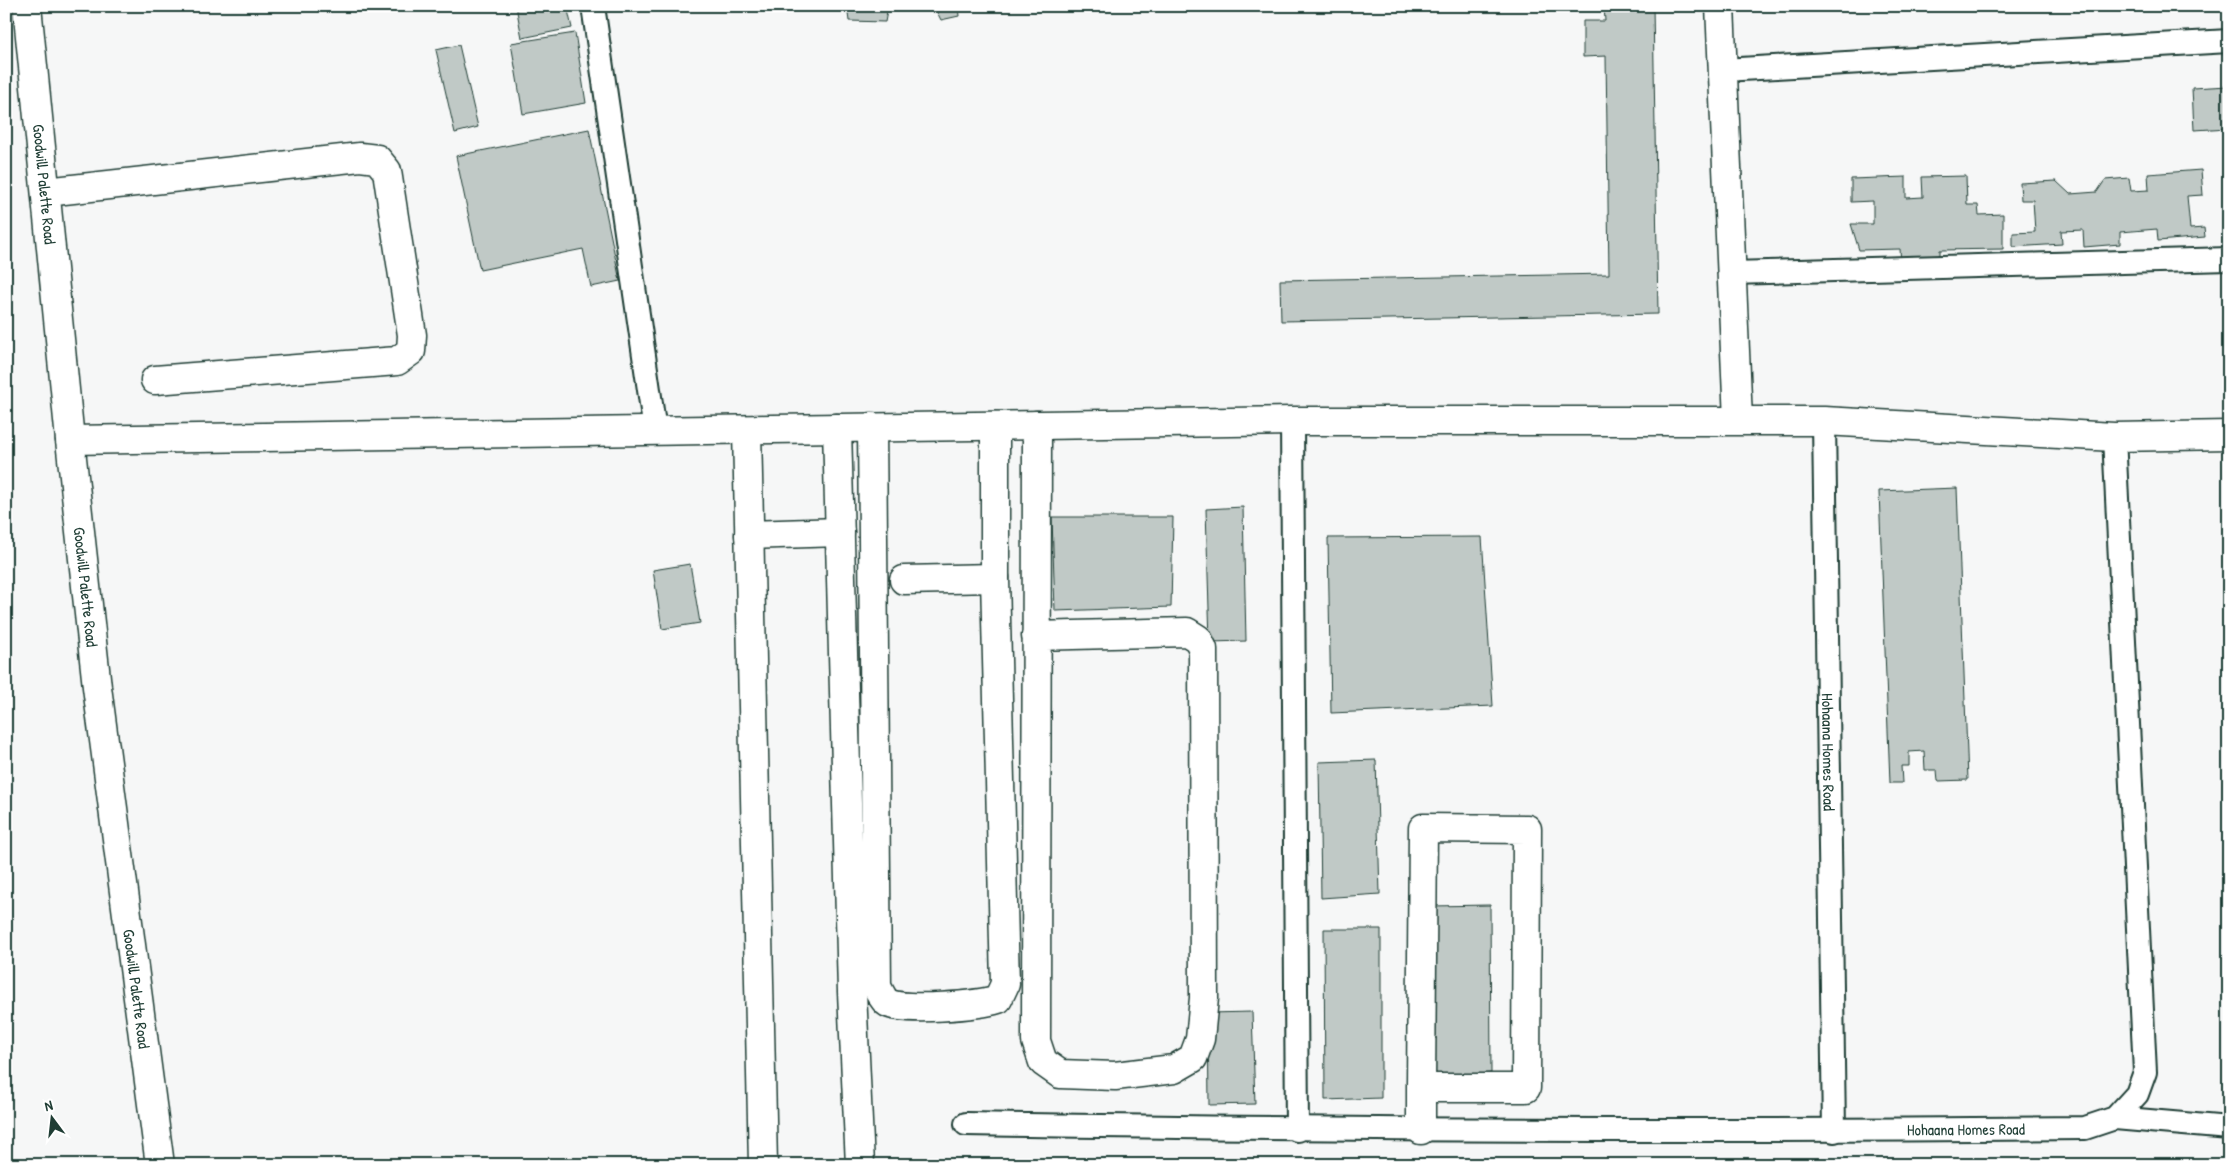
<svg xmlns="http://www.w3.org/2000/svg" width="2235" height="1171" font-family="'Patrick Hand',sans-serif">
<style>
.building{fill:#c0c9c6;stroke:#1f3d34}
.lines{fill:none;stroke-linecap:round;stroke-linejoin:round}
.lane-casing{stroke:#1f3d34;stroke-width:26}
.street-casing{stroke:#1f3d34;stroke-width:31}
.lane{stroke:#fff;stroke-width:22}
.street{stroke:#fff;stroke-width:28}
.labels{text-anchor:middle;stroke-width:4.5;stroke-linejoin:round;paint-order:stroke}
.street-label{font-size:16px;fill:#1f3d34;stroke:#fff}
</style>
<rect width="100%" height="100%" fill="#f6f7f7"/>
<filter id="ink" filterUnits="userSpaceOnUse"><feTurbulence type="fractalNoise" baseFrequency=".02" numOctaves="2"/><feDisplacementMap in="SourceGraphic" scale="10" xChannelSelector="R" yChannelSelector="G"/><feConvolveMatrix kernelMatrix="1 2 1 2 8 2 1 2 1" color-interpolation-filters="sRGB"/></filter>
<g filter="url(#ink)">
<g class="building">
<path d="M516 6H567L572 28 522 38Z"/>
<path d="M847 6H888L885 22 849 21Z"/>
<path d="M934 6H958L959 16 941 20Z"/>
<path d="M1604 6H1653L1658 314 1281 321 1280 280 1609 274 1606 56 1583 57V21H1605Z"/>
<path d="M575 33 586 103 523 114 511 43Z"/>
<path d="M459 45 478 127 455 133 436 50Z"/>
<path d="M2229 86V128L2194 130 2192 88Z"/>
<path d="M589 129 620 281 591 287 583 249 480 270 456 156Z"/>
<path d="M2201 170 2203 195 2187 196 2190 229 2204 228 2205 237 2158 241 2157 229 2120 232V244L2084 247 2083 230 2061 231 2062 244 2013 247V233L2035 232 2033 200H2021L2020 183 2056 181 2070 194 2097 192 2105 180 2129 178 2131 191 2149 190 2148 174Z"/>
<path d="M1966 176 1967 205H1978L1979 215 2003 214V249L1940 250V262L1901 263 1900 249 1859 250 1851 224H1873V201L1851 202V179L1906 177V198L1923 197 1922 177Z"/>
<path d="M1957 488 1968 780 1938 781 1937 770H1925L1924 751 1909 752V766H1901L1902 783H1890L1879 491Z"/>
<path d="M1243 507 1246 641 1210 642 1206 509Z"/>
<path d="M1052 517H1173L1171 607 1055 611Z"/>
<path d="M1482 537 1493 706 1331 713 1328 538Z"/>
<path d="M690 564 700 623 662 629 653 570Z"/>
<path d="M1376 760 1380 894 1321 898 1319 762Z"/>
<path d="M1490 905 1491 1073 1433 1077 1431 906Z"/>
<path d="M1324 929H1381V1098L1325 1100Z"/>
<path d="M1252 1012 1255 1104 1209 1105 1208 1013Z"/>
</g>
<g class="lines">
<defs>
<g id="lane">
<path d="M593 6 655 431"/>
<path d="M1723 70 2229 41"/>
<path d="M1731 273 2229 259"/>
<path d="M1292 421 1297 1130"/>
<path id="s1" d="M1824 421 1834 1131"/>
<path d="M2115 1118 2229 1128"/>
<path id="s2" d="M966 1124C1339 1130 1712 1132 2085 1128L2115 1118 2137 1094 2145 1072 2114 437"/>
</g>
<g id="street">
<path id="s3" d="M27 6 70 440 97 687 160 1165"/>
<path d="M1720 6 1738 420"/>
<path d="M46 192 360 157 377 159 387 171 412 335 411 351 397 361 155 380"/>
<path d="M872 427 877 987C880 992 883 1000 888 1003 905 1012 979 1005 998 999L1005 984 995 578V426"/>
<path d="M837 428 852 992 860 1165"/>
<path d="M747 430 763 1165"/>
<path d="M70 440 1292 421H1824L2114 437 2229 435"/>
<path d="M749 535 840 532"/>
<path d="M904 580 995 578"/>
<path d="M1036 636 1187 632 1198 639 1203 649 1204 998 1200 1039 1193 1058 1174 1069 1115 1076 1060 1074 1043 1062 1036 1041 1037 425"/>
<path d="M1421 1130V1088L1423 828 1527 829 1526 1088H1421"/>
</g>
</defs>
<use href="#lane" class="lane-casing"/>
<use href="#street" class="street-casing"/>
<use href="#lane" class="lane"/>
<use href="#street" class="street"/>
</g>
</g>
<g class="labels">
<g class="street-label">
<text dy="6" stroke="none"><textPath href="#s3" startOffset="179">Goodwill Palette Road</textPath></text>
<text dy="6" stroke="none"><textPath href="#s3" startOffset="584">Goodwill Palette Road</textPath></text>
<text dy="6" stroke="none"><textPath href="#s1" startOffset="331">Hohaana Homes Road</textPath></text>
<text dy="6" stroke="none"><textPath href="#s3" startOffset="989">Goodwill Palette Road</textPath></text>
<text dy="6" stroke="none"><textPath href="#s2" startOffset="1000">Hohaana Homes Road</textPath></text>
</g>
</g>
<rect width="2235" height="1171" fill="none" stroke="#fff" stroke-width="25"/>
<rect x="12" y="12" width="2210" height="1146" fill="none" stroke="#1f3d34" stroke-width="2" filter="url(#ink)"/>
<g transform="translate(52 1118) rotate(345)" stroke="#ffffff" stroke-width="4" paint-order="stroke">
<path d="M0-4L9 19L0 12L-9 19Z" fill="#1f3d34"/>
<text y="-8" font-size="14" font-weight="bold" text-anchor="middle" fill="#1f3d34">N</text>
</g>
</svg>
